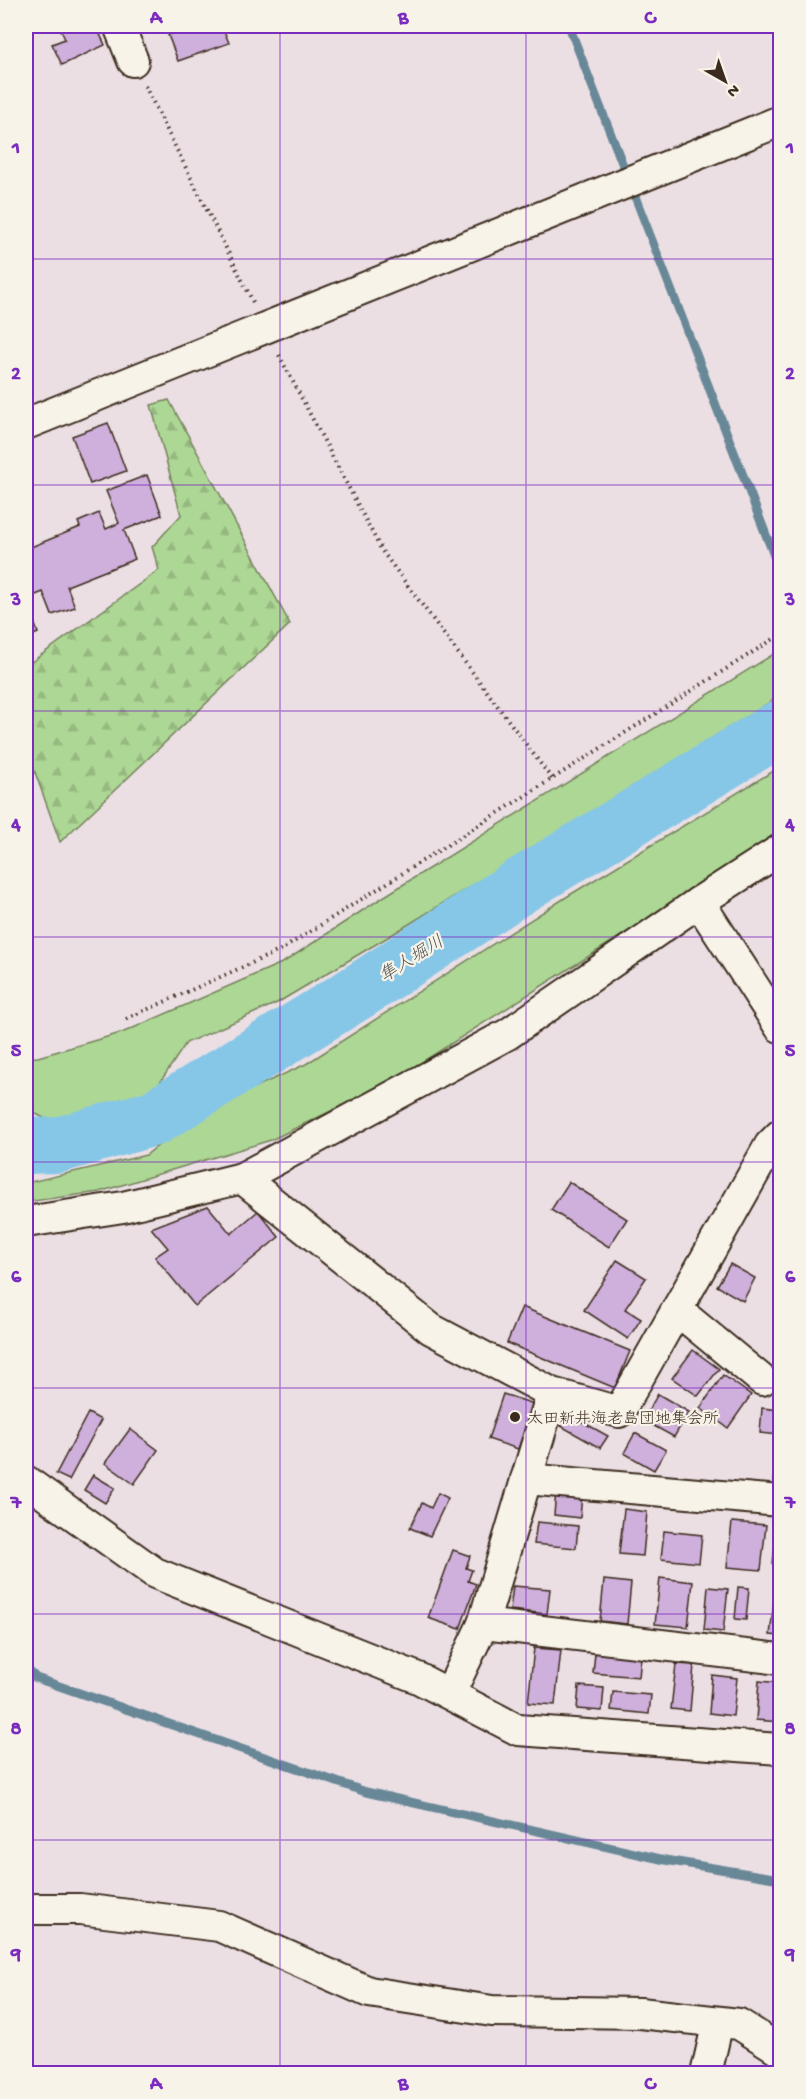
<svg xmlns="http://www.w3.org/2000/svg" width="806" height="2099" font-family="'Gochi Hand','Klee One',sans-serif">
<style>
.green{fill:#add795;stroke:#74805a;stroke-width:1.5}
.forest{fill:url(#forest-firs);stroke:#74805a;stroke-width:1.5}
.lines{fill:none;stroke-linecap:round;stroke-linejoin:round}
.stream{stroke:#688897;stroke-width:9}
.river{stroke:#86c7e7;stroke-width:56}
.building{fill:#cfafdb;stroke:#3b2a1e;stroke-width:1.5}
.minor-casing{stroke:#3b2a1e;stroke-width:34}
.path{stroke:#3b2a1e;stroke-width:4;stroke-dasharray:1.5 4.5;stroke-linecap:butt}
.minor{stroke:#f7f3e8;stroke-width:30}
.grid{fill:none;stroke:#7b2cbf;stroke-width:1.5;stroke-opacity:0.55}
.poi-dot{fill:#3b2a1e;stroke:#f7f3e8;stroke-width:2}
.labels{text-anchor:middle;stroke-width:4.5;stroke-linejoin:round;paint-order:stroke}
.poi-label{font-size:16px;fill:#3b2a1e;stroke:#f7f3e8;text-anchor:start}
.water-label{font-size:18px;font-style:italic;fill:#4e5150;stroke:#f7f3e8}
.neatline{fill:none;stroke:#7b2cbf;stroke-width:2}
.grid-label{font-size:20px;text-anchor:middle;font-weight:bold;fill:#7b2cbf}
</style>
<defs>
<pattern id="forest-firs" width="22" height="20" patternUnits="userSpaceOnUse" patternTransform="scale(1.5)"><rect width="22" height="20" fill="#add795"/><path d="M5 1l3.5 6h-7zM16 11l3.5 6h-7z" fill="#96b980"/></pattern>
</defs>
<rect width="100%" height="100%" fill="#ebdfe4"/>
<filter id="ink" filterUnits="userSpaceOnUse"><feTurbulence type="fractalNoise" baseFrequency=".0167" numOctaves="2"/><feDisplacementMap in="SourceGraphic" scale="12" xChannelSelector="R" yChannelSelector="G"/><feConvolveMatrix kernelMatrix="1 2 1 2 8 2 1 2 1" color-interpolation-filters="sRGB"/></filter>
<g filter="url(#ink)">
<g class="green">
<path d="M780 650V696L393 934 277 1003 186 1043 155 1090 100 1125H58L26 1109V1058L38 1057 124 1032 284 962 380 899Z"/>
<path d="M780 767V832L720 873 389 1083 271 1140 99 1192 26 1202V1183L146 1155 199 1113 306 1064 568 896Z"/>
</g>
<path class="forest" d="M169 400 290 624 60 842 26 747V666L159 570 152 547 181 515 151 405Z"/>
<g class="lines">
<g class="stream">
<path d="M569 26 780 571"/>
<path d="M26 1668 36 1678 366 1792 665 1860 780 1879"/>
</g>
<path class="river" d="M26 1146 58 1145 154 1118 358 992 522 885 780 728"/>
</g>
<g class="building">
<path d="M59 26H96L105 45 62 65 52 44 65 39Z"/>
<path d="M195 26H222L229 43 178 61 168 35Z"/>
<path d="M108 423 126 471 90 484 72 436Z"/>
<path d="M147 475 162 515 124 530 135 559 67 586 75 607 52 615 43 592 26 599V549L80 527 78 522 99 513 106 529 119 523 106 491Z"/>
<path d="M26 599 38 633 26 638Z"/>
<path d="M569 1182 627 1219 609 1247 551 1210Z"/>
<path d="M208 1206 231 1234 258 1211 279 1237 195 1306 155 1257 168 1248 151 1228Z"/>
<path d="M617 1260 646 1278 625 1309 641 1319 628 1339 584 1310Z"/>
<path d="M730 1264 755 1278 743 1301 717 1286Z"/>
<path d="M522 1307 630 1351 615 1388 507 1343Z"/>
<path d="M693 1350 719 1369 698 1396 672 1378Z"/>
<path d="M723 1375 751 1395 728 1428 700 1408Z"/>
<path d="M503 1394 534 1404 518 1449 488 1439Z"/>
<path d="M658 1394 689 1412 674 1437 643 1420Z"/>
<path d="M762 1408 780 1410V1435L760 1433Z"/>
<path d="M88 1413 101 1420 69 1480 56 1474Z"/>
<path d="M568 1414 608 1436 600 1448 561 1426Z"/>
<path d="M130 1429 158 1450 134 1484 105 1463Z"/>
<path d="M635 1433 666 1450 654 1470 624 1453Z"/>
<path d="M778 1441H780V1484L774 1483Z"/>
<path d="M93 1475 115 1488 105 1503 84 1490Z"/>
<path d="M556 1491 582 1494 580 1518 554 1515Z"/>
<path d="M438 1493 448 1498 430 1536 410 1528 422 1503 431 1508Z"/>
<path d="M624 1509 647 1512 643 1556 619 1554Z"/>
<path d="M537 1522 578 1526 576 1548 534 1544Z"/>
<path d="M732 1522 766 1525 761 1570 727 1567Z"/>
<path d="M777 1525 780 1526V1565L773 1564Z"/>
<path d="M664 1531 702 1535 699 1563 661 1559Z"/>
<path d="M453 1550 470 1556 466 1568 472 1570 468 1581 476 1584 460 1629 428 1618Z"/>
<path d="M660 1578 693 1582 688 1627 655 1624Z"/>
<path d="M604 1580 631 1583 627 1624 600 1621Z"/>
<path d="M776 1585H780V1636L770 1635Z"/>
<path d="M513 1586 550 1589 547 1614 510 1610Z"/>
<path d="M708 1587 728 1589 723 1632 704 1630Z"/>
<path d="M738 1587 749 1588 746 1620 735 1619Z"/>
<path d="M534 1648 561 1650 555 1705 528 1703Z"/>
<path d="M595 1653 641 1657 639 1677 593 1673Z"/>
<path d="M676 1664 694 1665 690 1711 671 1709Z"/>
<path d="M712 1675 737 1678 733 1716 709 1713Z"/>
<path d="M759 1681 780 1683V1722L756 1720Z"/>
<path d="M579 1686 604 1688 602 1711 577 1709Z"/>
<path d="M613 1692 651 1695 649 1714 611 1710Z"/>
</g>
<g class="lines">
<defs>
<g id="minor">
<path d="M119 26 133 61"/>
<path d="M26 424 780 121"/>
<path d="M699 902 780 1027"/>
<path d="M242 1178 431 1329 552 1393 483 1624"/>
<path d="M26 1222 123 1207 242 1178 508 1034 699 902 780 850"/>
<path d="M677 1310 762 1380"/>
<path d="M552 1393 619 1412 770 1145 780 1135"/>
<path d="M526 1479 780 1501"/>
<path d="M26 1481 155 1573 418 1678 518 1730 780 1749"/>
<path d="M450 1693 483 1624 780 1659"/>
<path d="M26 1909H80L219 1926 369 1992 492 2011 640 2013 739 2024 780 2050"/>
<path d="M706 2074 718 2022"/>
</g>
</defs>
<use href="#minor" class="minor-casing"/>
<g class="path">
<path d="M145 86 253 302"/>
<path d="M279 355 382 551 552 779"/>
<path d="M126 1019 281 950 780 635"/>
</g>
<use href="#minor" class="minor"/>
</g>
</g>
<path class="grid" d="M280 26V2074M526 26V2074M26 259H780M26 485H780M26 711H780M26 937H780M26 1162H780M26 1388H780M26 1614H780M26 1840H780"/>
<circle class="poi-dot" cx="515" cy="1417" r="6"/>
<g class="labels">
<g class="poi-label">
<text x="527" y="1423">太田新井海老島団地集会所</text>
</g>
<g class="water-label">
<text transform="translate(411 958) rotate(-32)" y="6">隼人堀川</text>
</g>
</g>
<rect width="806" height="2099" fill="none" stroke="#f7f3e8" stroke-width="66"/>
<g transform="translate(725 81) rotate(140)" stroke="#f7f3e8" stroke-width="4.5" paint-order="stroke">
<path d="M0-4.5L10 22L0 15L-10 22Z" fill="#3b2a1e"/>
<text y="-9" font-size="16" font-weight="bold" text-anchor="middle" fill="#3b2a1e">N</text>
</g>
<rect x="33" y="33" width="740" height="2033" class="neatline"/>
<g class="grid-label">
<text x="156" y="23">A</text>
<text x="403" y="23">B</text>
<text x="650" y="23">C</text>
<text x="16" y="153">1</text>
<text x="790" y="153">1</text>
<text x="16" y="379">2</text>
<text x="790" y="379">2</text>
<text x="16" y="605">3</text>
<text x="790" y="605">3</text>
<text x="16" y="830">4</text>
<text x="790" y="830">4</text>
<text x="16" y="1056">5</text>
<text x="790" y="1056">5</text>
<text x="16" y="1282">6</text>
<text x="790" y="1282">6</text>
<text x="16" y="1508">7</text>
<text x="790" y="1508">7</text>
<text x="16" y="1734">8</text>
<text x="790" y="1734">8</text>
<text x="16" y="1960">9</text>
<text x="790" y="1960">9</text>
<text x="156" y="2089">A</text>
<text x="403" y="2089">B</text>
<text x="650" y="2089">C</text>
</g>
</svg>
